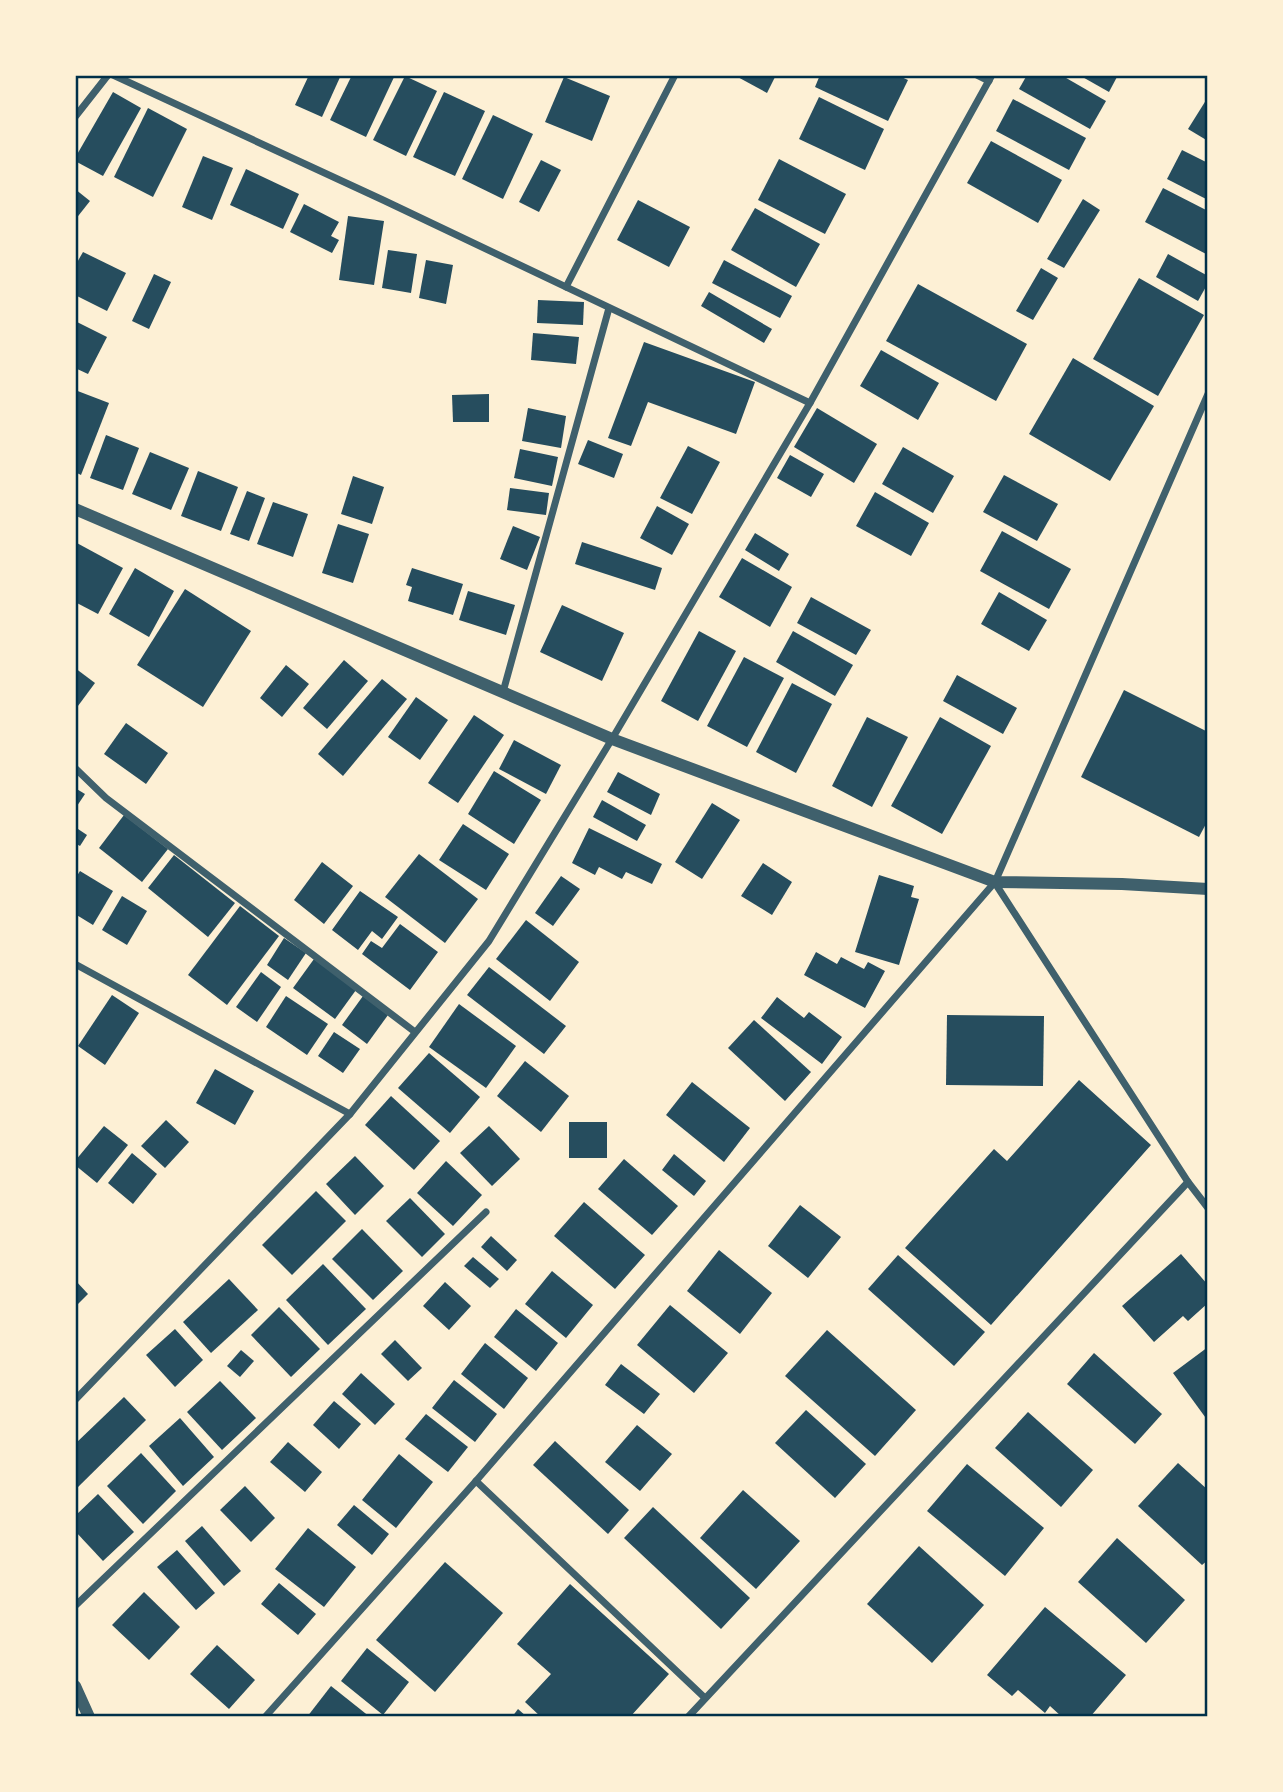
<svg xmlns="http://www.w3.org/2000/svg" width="1283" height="1792" font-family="Raleway,sans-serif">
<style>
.building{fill:#264d5e}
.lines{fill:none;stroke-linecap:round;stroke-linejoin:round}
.minor{stroke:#3f606c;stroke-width:7}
.tertiary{stroke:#3f606c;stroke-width:12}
.neatline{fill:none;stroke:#003049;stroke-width:2.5}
</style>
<rect width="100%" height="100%" fill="#fdf0d5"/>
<g class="building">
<path d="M309 75H341L322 117 295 105Z"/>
<path d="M352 75H395L366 137 330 120Z"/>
<path d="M734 75H776L767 93Z"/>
<path d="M820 75H897L908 80 888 121 815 87Z"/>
<path d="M1027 75H1061L1106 101 1090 129 1019 89Z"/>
<path d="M1079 75H1118L1109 92Z"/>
<path d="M405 76 437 91 406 156 373 140Z"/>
<path d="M564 77 610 96 592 141 545 122Z"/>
<path d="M113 92 141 108 103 176 75 161V158Z"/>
<path d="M444 92 485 111 455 176 413 157Z"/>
<path d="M819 97 884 129 865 170 799 139Z"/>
<path d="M1208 97V141L1188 129Z"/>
<path d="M1013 99 1086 138 1069 170 996 131Z"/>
<path d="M148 108 187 129 153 197 114 177Z"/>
<path d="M493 115 533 134 503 199 462 179Z"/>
<path d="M991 141 1062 180 1038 223 967 183Z"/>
<path d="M1182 150 1208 163V200L1167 179Z"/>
<path d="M203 156 233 168 212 220 182 207Z"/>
<path d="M779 159 846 194 825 234 758 200Z"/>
<path d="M541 160 561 170 539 212 519 202Z"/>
<path d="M246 169 299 194 283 229 230 205Z"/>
<path d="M1163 188 1208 211V255L1145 222Z"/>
<path d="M75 189 90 201 75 220Z"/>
<path d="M1083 199 1100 210 1064 268 1047 259Z"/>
<path d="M638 200 690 227 669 267 617 240Z"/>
<path d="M304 204 339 222 331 236 339 240 332 253 290 232Z"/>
<path d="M755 208 820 244 796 287 731 250Z"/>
<path d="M348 216 384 221 374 285 339 280Z"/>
<path d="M388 250 417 254 411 293 382 288Z"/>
<path d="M83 252 126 273 107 311 75 295V266Z"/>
<path d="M1168 254 1208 276V283L1198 301 1156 277Z"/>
<path d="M426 260 453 265 446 304 419 298Z"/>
<path d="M724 260 792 296 780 318 712 283Z"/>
<path d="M1041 268 1058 278 1033 320 1016 311Z"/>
<path d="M154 274 171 282 149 329 132 321Z"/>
<path d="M1139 278 1204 315 1158 396 1093 359Z"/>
<path d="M918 284 1027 344 996 401 886 341Z"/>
<path d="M709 292 772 329 764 343 701 306Z"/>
<path d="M538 300 584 302 583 325 537 323Z"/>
<path d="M75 321 107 337 88 374 75 368Z"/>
<path d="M533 333 579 337 576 364 531 360Z"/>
<path d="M644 342 755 382 736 434 648 402 631 446 608 438Z"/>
<path d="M881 350 939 383 918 420 860 386Z"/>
<path d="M1073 358 1154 406 1110 481 1029 434Z"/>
<path d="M75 390 109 403 81 475 75 472Z"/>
<path d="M489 394V422H453L452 395Z"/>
<path d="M528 408 566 416 561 448 522 441Z"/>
<path d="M817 408 877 444 854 483 794 447Z"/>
<path d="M106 435 139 448 123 490 90 478Z"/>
<path d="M588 440 623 454 614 478 578 464Z"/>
<path d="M688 446 720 462 692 514 660 498Z"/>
<path d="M903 447 954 476 933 513 882 484Z"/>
<path d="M520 449 558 457 552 486 514 478Z"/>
<path d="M150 452 189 468 171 510 132 494Z"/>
<path d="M790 455 824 474 811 497 777 478Z"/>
<path d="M198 471 238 487 221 531 181 516Z"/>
<path d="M1004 475 1058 504 1037 541 983 512Z"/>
<path d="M353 476 384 487 372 524 341 514Z"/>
<path d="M510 488 549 493 546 515 507 510Z"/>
<path d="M247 491 265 498 249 541 230 534Z"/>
<path d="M875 492 929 523 911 556 856 526Z"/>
<path d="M273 502 308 514 293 557 257 544Z"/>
<path d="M657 506 689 524 672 555 640 538Z"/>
<path d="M338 524 369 534 353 583 322 573Z"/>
<path d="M513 526 540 537 527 570 500 559Z"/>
<path d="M1002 531 1071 569 1049 609 980 571Z"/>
<path d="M755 533 789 554 779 571 745 550Z"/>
<path d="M75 542 123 568 98 614 75 602Z"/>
<path d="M582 542 662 568 655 590 575 564Z"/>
<path d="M742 558 792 587 770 627 719 597Z"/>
<path d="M135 568 174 591 149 637 109 614Z"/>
<path d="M412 568 463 584 453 615 408 601 412 587 406 585Z"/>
<path d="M185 589 251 631 203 707 137 665Z"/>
<path d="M468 591 515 605 506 635 459 620Z"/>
<path d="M999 592 1047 620 1029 651 981 624Z"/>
<path d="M811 597 871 630 856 655 797 623Z"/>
<path d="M562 605 624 633 602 681 540 652Z"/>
<path d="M699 631 736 651 698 721 661 701Z"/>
<path d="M793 631 853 665 835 696 776 662Z"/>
<path d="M744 657 784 678 747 747 707 726Z"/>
<path d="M344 660 368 681 327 729 303 708Z"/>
<path d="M286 665 309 684 282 717 260 698Z"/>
<path d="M75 668 95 683 75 710Z"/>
<path d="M957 675 1017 708 1003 734 943 701Z"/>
<path d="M382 679 407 699 343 776 318 754Z"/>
<path d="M792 683 832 704 796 773 756 752Z"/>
<path d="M1124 690 1208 732V820L1199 837 1081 777Z"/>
<path d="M416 697 448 720 420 760 388 737Z"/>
<path d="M474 715 504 735 458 803 428 783Z"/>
<path d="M867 717 908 737 872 807 832 786Z"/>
<path d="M940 717 991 746 942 834 891 806Z"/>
<path d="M126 723 168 753 146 784 104 754Z"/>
<path d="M514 740 561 765 546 794 499 769Z"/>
<path d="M494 771 541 800 514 844 468 814Z"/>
<path d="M618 772 660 794 651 815 607 792Z"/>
<path d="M75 788 85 794 75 809Z"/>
<path d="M602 800 646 825 637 841 593 817Z"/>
<path d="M712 803 740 820 702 879 675 862Z"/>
<path d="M124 815 168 849 142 882 99 848Z"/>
<path d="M463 824 509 854 486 890 439 860Z"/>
<path d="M75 827 87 835 80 846 75 843Z"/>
<path d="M589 828 662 864 652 884 626 872 622 879 599 867 595 875 572 863Z"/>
<path d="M419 854 478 899 445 943 385 897Z"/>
<path d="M174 855 235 903 208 937 148 888Z"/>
<path d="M322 862 353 886 324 924 294 900Z"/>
<path d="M763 863 792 882 772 915 741 896Z"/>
<path d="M80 871 113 891 93 925 75 914V879Z"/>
<path d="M879 875 914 886 911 897 919 899 899 965 855 952Z"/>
<path d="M561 876 580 889 553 926 535 913Z"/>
<path d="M360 891 398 917 382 939 372 931 358 950 332 930Z"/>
<path d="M122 896 147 911 127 945 102 930Z"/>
<path d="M240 906 279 936 227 1005 188 975Z"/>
<path d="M526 920 579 962 550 1001 496 959Z"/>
<path d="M400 924 438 952 410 990 362 954 371 941 382 948Z"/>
<path d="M284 938 306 953 288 980 267 965Z"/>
<path d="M816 952 837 964 841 957 864 969 868 962 885 971 865 1008 804 975Z"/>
<path d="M314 959 356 990 335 1019 293 988Z"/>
<path d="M489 967 566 1026 544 1054 467 995Z"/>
<path d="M261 972 281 987 257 1022 236 1007Z"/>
<path d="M112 995 139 1013 105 1065 78 1046Z"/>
<path d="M286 996 328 1024 307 1055 266 1027Z"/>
<path d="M363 996 388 1015 367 1044 342 1025Z"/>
<path d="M777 997 804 1018 809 1012 842 1037 822 1064 761 1018Z"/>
<path d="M459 1004 516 1046 486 1088 429 1047Z"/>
<path d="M947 1015 1044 1016 1043 1086 946 1085Z"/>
<path d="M754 1020 811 1072 785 1101 728 1048Z"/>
<path d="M334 1032 360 1049 343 1073 318 1056Z"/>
<path d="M429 1053 480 1097 450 1133 398 1088Z"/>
<path d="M525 1061 569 1096 541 1132 497 1096Z"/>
<path d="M215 1069 254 1091 235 1125 196 1103Z"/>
<path d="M1079 1080 1151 1145 991 1325 905 1248 994 1149 1007 1161Z"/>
<path d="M692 1082 750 1128 724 1162 666 1115Z"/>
<path d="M391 1096 440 1141 414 1170 365 1125Z"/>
<path d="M166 1120 189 1142 165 1168 141 1146Z"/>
<rect x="569" y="1122" width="38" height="36"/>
<path d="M104 1126 128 1145 97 1183 75 1165V1161Z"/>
<path d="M489 1126 520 1159 492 1186 460 1153Z"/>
<path d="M132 1153 157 1174 133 1204 108 1183Z"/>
<path d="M674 1154 706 1181 694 1196 662 1170Z"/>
<path d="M355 1156 384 1186 355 1215 326 1184Z"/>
<path d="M624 1159 678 1206 652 1235 598 1189Z"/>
<path d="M446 1161 482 1195 453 1226 417 1193Z"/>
<path d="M316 1191 346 1221 292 1275 262 1245Z"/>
<path d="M410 1198 445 1234 422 1257 386 1221Z"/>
<path d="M584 1202 645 1255 615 1289 554 1236Z"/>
<path d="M800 1205 841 1237 808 1278 768 1246Z"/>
<path d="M362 1229 403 1271 373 1300 332 1259Z"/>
<path d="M491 1236 517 1260 507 1271 481 1247Z"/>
<path d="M719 1250 772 1293 740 1334 687 1291Z"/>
<path d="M1181 1254 1208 1285V1303L1188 1321 1183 1316 1154 1342 1122 1306Z"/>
<path d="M898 1255 985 1332 954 1366 868 1289Z"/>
<path d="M473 1257 499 1279 490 1288 464 1266Z"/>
<path d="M323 1264 366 1309 328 1345 286 1300Z"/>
<path d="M552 1271 593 1305 566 1338 525 1304Z"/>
<path d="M229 1279 258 1310 211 1353 183 1322Z"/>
<path d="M75 1280 88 1294 75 1307Z"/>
<path d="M445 1282 471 1306 449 1330 423 1306Z"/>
<path d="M670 1305 728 1353 694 1393 637 1345Z"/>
<path d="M279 1307 320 1349 291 1377 251 1335Z"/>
<path d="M516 1309 558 1343 536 1371 494 1337Z"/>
<path d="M175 1329 203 1360 175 1387 146 1355Z"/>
<path d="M827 1330 916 1410 875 1456 785 1376Z"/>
<path d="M395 1340 422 1368 408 1381 381 1354Z"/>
<path d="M485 1343 528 1378 504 1409 461 1374Z"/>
<path d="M1208 1347V1421L1173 1373Z"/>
<path d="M241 1350 254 1361 240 1377 227 1366Z"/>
<path d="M1094 1353 1162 1414 1135 1444 1067 1384Z"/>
<path d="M621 1364 660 1394 644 1414 605 1385Z"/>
<path d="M361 1373 395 1404 375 1425 342 1394Z"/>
<path d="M454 1380 497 1414 475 1442 432 1408Z"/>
<path d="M220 1381 256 1418 222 1450 187 1412Z"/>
<path d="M124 1397 146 1420 75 1490V1444Z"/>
<path d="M334 1401 361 1424 339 1449 313 1425Z"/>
<path d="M806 1410 866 1464 835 1498 775 1443Z"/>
<path d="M1028 1412 1093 1470 1061 1507 995 1448Z"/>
<path d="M426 1414 468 1447 448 1472 405 1439Z"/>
<path d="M180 1418 214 1457 183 1486 149 1446Z"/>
<path d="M637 1425 672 1454 640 1491 605 1462Z"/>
<path d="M555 1441 629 1510 608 1534 533 1465Z"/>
<path d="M288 1442 322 1472 305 1492 270 1462Z"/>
<path d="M141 1453 176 1491 143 1524 107 1486Z"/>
<path d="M399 1454 433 1482 396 1528 362 1500Z"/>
<path d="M1178 1463 1208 1490V1560L1202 1565 1138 1506Z"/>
<path d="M967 1464 1044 1528 1005 1576 927 1511Z"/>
<path d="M245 1486 275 1518 251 1542 220 1510Z"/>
<path d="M743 1490 800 1541 756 1589 700 1538Z"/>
<path d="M98 1494 134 1532 103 1561 75 1531V1516Z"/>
<path d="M354 1505 389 1534 372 1555 337 1525Z"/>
<path d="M653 1507 750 1598 721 1629 624 1538Z"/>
<path d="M202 1526 241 1571 224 1586 185 1541Z"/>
<path d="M308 1528 356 1567 324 1607 275 1569Z"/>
<path d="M1117 1538 1185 1600 1146 1643 1078 1582Z"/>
<path d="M919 1546 984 1605 932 1663 867 1604Z"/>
<path d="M177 1550 215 1593 196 1610 157 1567Z"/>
<path d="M445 1562 503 1613 435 1692 376 1640Z"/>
<path d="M279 1583 316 1614 298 1635 261 1604Z"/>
<path d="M570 1584 669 1674 630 1717H541L525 1702 551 1674 517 1644Z"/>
<path d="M144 1592 180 1627 149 1660 112 1625Z"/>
<path d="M1045 1607 1126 1675 1090 1717H1062L1050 1706 1045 1713 1018 1690 1012 1696 987 1675Z"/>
<path d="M217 1645 255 1680 229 1709 190 1674Z"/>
<path d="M367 1648 409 1682 383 1715 341 1681Z"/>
<path d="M331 1686 370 1717H307Z"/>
<path d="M518 1709 527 1717H512Z"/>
</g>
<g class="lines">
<g class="minor">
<path d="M113 75 383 200 810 403"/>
<path d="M977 75 989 81"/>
<path d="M75 117 108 75"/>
<path d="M566 287 675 75"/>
<path d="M503 692 609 308"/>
<path d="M75 768 106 798 415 1032"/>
<path d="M995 883 1188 1182 1208 1208"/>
<path d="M75 964 350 1114"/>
<path d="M75 1400 350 1114 489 941 612 739 810 403 992 75"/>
<path d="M476 1481 705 1698"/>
<path d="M75 1606 486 1212"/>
<path d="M265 1717 476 1481 995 882 1208 394"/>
<path d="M688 1717 1188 1182"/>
</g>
<g class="tertiary">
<path d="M75 509 612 739 995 882 1122 884 1208 889"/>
<path d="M75 1686 89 1717"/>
</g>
</g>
<rect width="1283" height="1792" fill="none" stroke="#fdf0d5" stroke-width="154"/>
<rect x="77" y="77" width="1129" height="1638" class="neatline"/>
</svg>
